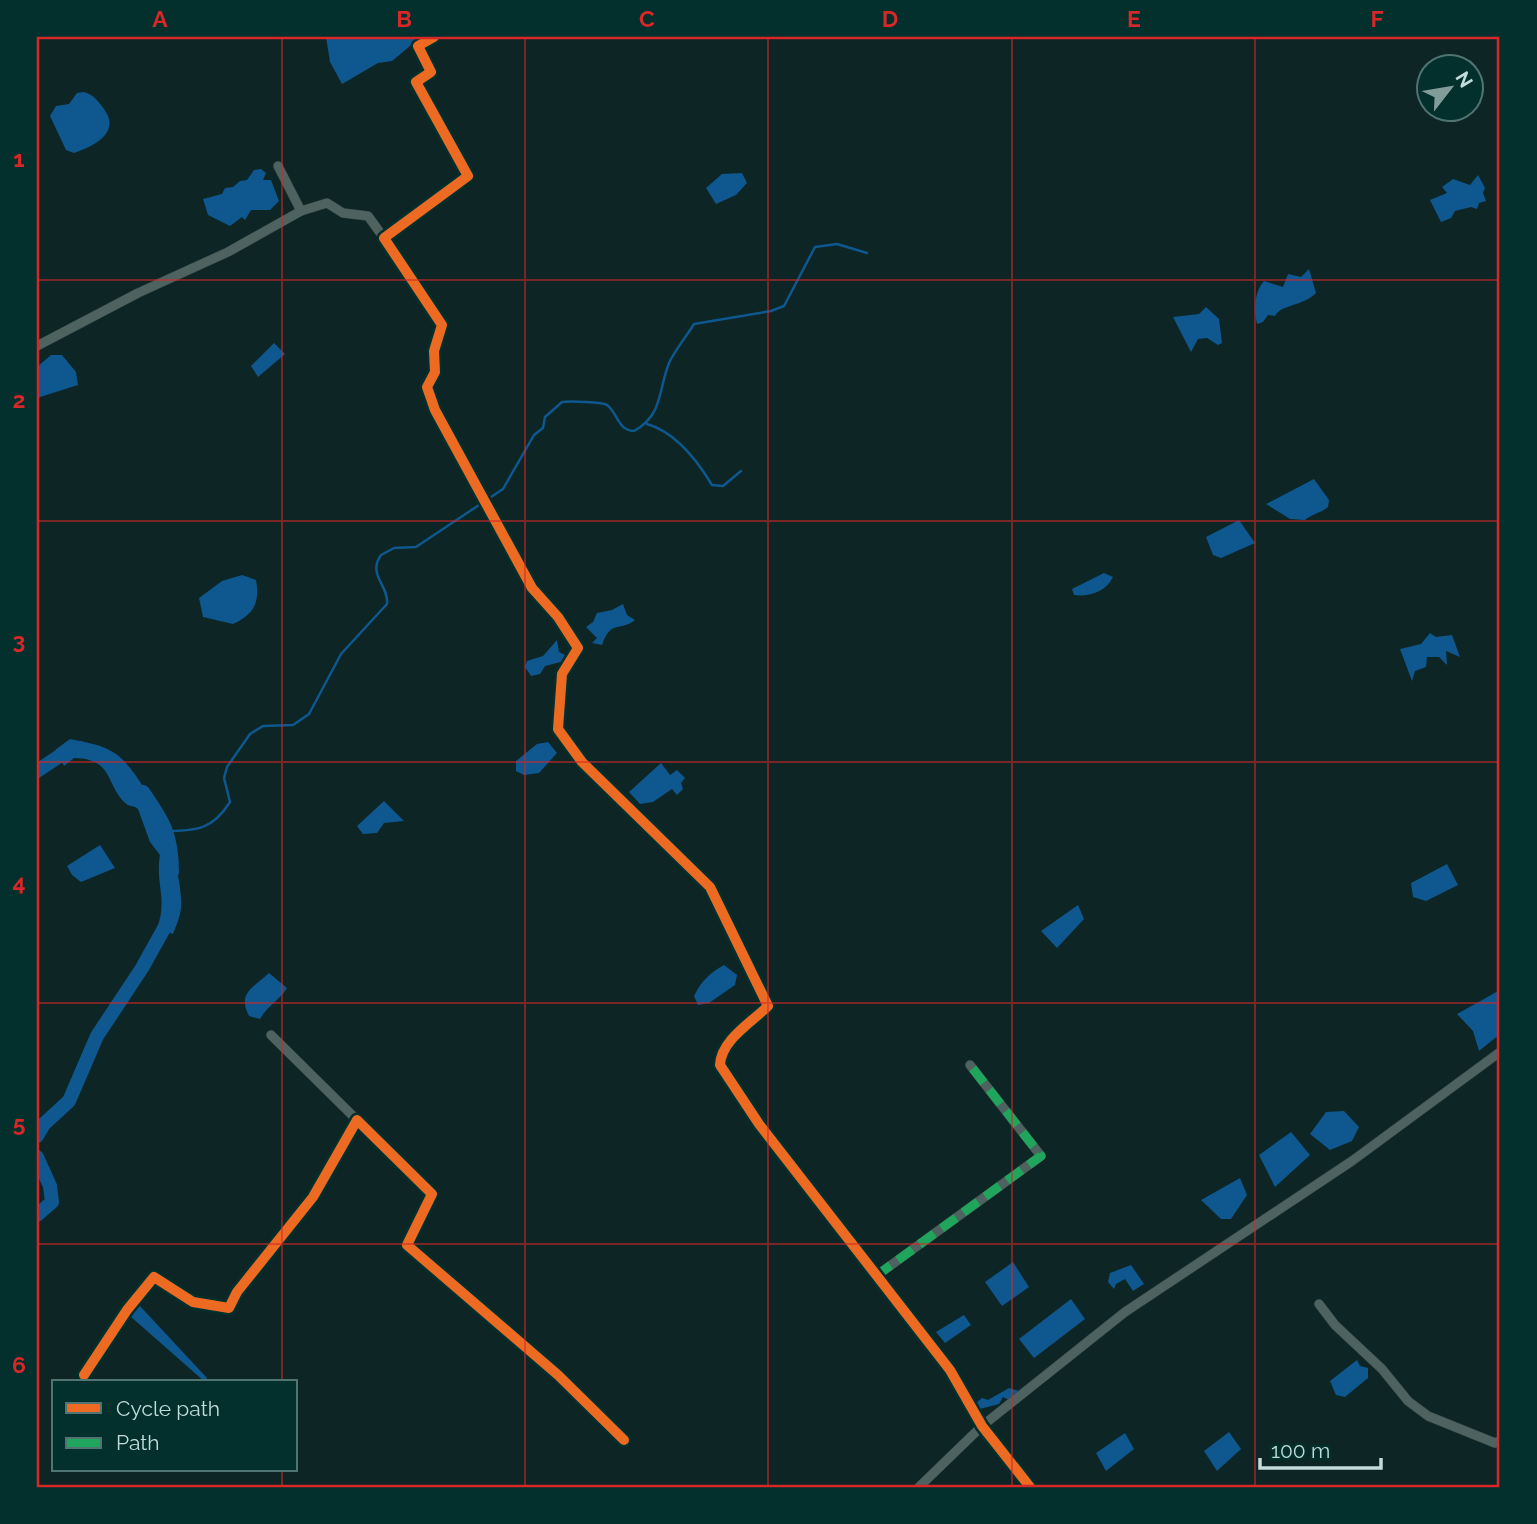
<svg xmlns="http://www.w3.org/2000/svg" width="1537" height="1524" font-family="Raleway,sans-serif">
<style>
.water{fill:#0e578f}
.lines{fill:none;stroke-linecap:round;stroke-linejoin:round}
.stream{stroke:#0e578f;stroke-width:2.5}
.river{stroke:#0e578f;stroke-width:14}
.minor-casing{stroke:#2f403f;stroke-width:10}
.minor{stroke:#4e6260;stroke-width:9}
.quiet{stroke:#20a55d;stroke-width:9;stroke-dasharray:18 9;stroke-linecap:butt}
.cycleway-casing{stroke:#032f2d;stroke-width:15}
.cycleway{stroke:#ed6a23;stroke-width:10}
.grid{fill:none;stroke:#d62828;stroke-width:2;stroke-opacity:0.55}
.neatline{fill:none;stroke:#d62828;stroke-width:2.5}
.grid-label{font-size:23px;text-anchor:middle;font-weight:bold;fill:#d62828}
</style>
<rect width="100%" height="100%" fill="#0d2524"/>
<g class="water">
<path d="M326 37H415L416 41 392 61 378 63 342 84 330 62Z"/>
<path d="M84 92C94 95 98 101 104 109 121 132 95 146 74 153L66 150 50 116 56 106 69 104 77 93Z"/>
<path d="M261 169 266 173 263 180H271L279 201 270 210H251L245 220 242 217 230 226 208 215 203 199 222 194 225 188 233 187 240 181 247 180 254 170Z"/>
<path d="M742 173 747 183 736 195 716 204 706 188 722 174Z"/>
<path d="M1478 175 1485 188 1483 193 1486 201 1479 203 1477 209 1471 207 1455 211 1451 218 1441 222 1430 200 1447 193 1442 187 1453 179 1470 185Z"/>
<path d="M1309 269 1316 293C1302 307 1281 304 1275 316L1268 315 1263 322 1257 324C1254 310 1254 292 1264 281L1283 287 1288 274 1301 277Z"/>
<path d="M1206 307 1219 319 1222 343 1218 345 1207 338 1198 339 1191 352 1173 317 1199 314Z"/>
<path d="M274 343 285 354 258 377 251 366Z"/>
<path d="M51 355H62L76 372 78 385 37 398V367Z"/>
<path d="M1314 479 1329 500 1328 507C1321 513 1312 514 1305 520L1290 519 1266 504Z"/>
<path d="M1239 520 1255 543 1221 558 1213 555 1206 537Z"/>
<path d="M1104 573 1113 577C1106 592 1089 597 1074 595L1072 589Z"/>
<path d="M242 575 256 580C260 603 254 614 233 624L203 617 199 598 222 581Z"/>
<path d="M623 604 627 615 635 620C620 632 611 619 602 645L592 643 597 638 586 627 593 622 597 613 612 610Z"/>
<path d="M1430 633 1436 637 1452 635 1460 657 1446 651 1447 665 1439 657H1427L1426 667 1415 671 1412 681 1400 649 1421 644Z"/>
<path d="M557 640 559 652 567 656 568 660 545 666 540 674 531 676 525 667 527 661 543 656Z"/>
<path d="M70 739C85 742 104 745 116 754 149 778 184 867 181 908 180 917 176 926 173 934L157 928C168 900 155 883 160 855L150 842 138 809C132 804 130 808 124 802 105 782 113 759 74 758L64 766 55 750Z"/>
<path d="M548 742 557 753 539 773 524 775 516 771V761L537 744Z"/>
<path d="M661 763 670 775 677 770 685 778 681 783 683 789 677 795 672 789 653 802 640 804 629 792Z"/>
<path d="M384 801 404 821 384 823 377 833 363 834 357 826Z"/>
<path d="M100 845 115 868 81 882 72 875 67 866Z"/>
<path d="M1447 864 1458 885 1426 901 1413 897 1411 883Z"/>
<path d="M1078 905 1084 919 1057 948 1041 931Z"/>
<path d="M724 965 737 975 735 985 709 1003 698 1005 694 996C701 981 710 973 724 965Z"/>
<path d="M269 973 287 988C279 1001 267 1006 260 1019L249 1016C237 993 253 988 269 973Z"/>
<path d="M1500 990V1034L1479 1051 1473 1031 1457 1014Z"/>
<path d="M1344 1111 1359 1127 1352 1141 1330 1150 1310 1134 1326 1112Z"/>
<path d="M1291 1132 1310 1155 1275 1187 1259 1155Z"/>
<path d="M1240 1178 1247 1195 1231 1219H1221L1201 1200Z"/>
<path d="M1013 1262 1029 1287 1002 1306 985 1282Z"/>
<path d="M1131 1265 1144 1284 1133 1291 1125 1279 1116 1284 1114 1289 1108 1282 1110 1273Z"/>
<path d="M1071 1299 1085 1319 1034 1358 1019 1339Z"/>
<path d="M139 1305 207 1378 205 1382 130 1316Z"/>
<path d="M964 1315 971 1325 945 1343 936 1332Z"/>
<path d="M1357 1360 1360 1366 1368 1368V1378L1345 1397 1336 1395 1330 1381Z"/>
<path d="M1009 1388 1019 1391 1011 1401 1003 1397 999 1404 980 1409 977 1402 982 1398 988 1400Z"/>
<path d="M1229 1432 1241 1449 1217 1471 1204 1451Z"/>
<path d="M1125 1433 1134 1449 1106 1471 1096 1453Z"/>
</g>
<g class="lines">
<g class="stream">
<path d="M647 424C675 432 697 460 712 485L723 486 741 471"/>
<path d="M167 831C197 831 213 829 230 802L224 778 227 767 250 734 263 726 293 725 309 714 341 654 387 604C389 585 367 575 381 555L394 548 416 547 503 489 534 435 543 428 545 417 562 402C569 401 603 402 607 405 618 413 617 430 634 431 663 415 658 391 669 363 675 350 686 337 694 324L771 311 784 306 815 247 837 244 867 253"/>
</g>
<g class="river">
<path d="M37 771 73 747"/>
<path d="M143 792C164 822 172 836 172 872"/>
<path d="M37 1136 44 1124 69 1101 97 1036 142 968 171 916"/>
<path d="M37 1157 50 1186 52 1202 37 1215"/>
</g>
<defs>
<g id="minor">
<path d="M434 37 418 46 431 72 416 82 468 176 384 238 442 325 434 351 435 372 427 387 435 410 532 588 558 617 578 648 562 674 558 729 582 762 710 887 768 1006C752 1022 721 1040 720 1065L759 1124 950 1370 982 1426 1030 1487"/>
<path d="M278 166 301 211"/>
<path d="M37 346 138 293 228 252 301 211 327 203 343 213 368 216 384 238"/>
<path d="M271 1035 357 1120"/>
<path d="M876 1276 1041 1156 970 1065"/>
<path d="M1319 1304 1335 1325 1382 1369 1408 1401 1428 1416 1495 1443 1500 1441"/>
<path d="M84 1375 127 1310 154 1277 193 1302 229 1308 237 1292 313 1197 357 1120 432 1194 407 1245 558 1375 624 1440"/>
<path d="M919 1487 982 1426 1125 1312 1352 1161 1500 1052"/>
</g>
</defs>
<use href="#minor" class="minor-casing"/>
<use href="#minor" class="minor"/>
<path class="quiet" d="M876 1276 1041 1156 970 1065"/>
<defs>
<g id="cycleway">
<path d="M434 37 418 46 431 72 416 82 468 176 384 238 442 325 434 351 435 372 427 387 435 410 532 588 558 617 578 648 562 674 558 729 582 762 710 887 768 1006C752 1022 721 1040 720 1065L759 1124 950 1370 982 1426 1030 1487"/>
<path d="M84 1375 127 1310 154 1277 193 1302 229 1308 237 1292 313 1197 357 1120 432 1194 407 1245 558 1375 624 1440"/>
</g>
</defs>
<use href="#cycleway" class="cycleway-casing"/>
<use href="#cycleway" class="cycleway"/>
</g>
<path class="grid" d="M282 37V1382M525 37V1487M768 37V1487M1012 37V1487M1255 37V1487M37 280H1500M37 521H1500M37 762H1500M37 1003H1500M37 1244H1500M282 1470V1487"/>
<rect width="1537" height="1524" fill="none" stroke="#032f2d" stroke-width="77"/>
<rect x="52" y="1380" width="245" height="91" fill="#032f2d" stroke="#4f7472" stroke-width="2"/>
<rect x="66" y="1403" width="35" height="10" fill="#ed6a23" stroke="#4f7472" stroke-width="2"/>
<text x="116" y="1416" font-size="21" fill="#c1dcd9">Cycle path</text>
<rect x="66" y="1438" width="35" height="10" fill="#20a55d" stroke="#4f7472" stroke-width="2"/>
<text x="116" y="1450" font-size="21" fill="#c1dcd9">Path</text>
<g transform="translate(1450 88) rotate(59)"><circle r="33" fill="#032f2d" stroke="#4f7472" stroke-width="2"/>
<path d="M0-5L12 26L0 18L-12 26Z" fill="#829c9a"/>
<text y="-10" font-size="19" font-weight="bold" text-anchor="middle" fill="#c1dcd9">N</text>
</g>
<path d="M1260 1458v10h121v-10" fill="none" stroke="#c1dcd9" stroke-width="3.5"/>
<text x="1271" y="1458" font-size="21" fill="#c1dcd9" stroke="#032f2d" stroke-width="5" paint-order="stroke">100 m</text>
<rect x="38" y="38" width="1460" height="1448" class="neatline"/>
<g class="grid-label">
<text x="160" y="27">A</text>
<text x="404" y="27">B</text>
<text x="647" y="27">C</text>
<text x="890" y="27">D</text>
<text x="1134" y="27">E</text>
<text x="1377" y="27">F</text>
<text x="19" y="167">1</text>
<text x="19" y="408">2</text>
<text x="19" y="649">3</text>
<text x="19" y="891">4</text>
<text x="19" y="1132">5</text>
<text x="19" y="1373">6</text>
</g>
</svg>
